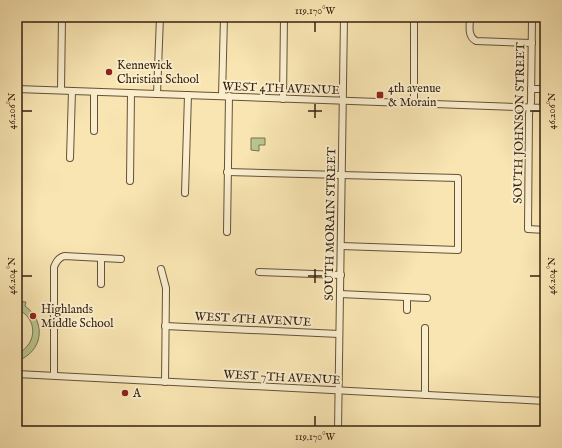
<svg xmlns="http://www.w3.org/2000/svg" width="562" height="448" font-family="'IM FELL English',serif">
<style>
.green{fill:#bac58e;stroke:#777250}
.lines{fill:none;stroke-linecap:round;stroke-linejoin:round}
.minor-casing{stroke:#655139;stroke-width:8}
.minor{stroke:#faeecd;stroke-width:6}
.ticks{fill:none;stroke:#342011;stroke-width:1.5}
.poi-dot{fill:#8f2418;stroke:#faeecd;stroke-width:1.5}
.labels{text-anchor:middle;stroke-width:4;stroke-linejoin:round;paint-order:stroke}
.poi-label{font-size:12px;fill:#342011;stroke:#faeecd;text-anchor:start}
.street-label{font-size:12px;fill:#342011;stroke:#faeecd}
.neatline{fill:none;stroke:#342011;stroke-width:1.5}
.ticks-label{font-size:10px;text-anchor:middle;fill:#342011}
</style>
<rect width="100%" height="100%" fill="#f8e5b2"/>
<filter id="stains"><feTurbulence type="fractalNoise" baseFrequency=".005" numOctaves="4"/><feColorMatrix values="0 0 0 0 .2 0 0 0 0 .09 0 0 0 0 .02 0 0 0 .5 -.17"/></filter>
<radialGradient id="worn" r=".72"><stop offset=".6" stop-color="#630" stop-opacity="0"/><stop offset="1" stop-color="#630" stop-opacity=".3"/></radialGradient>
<g class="green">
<path d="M251 138H265V145H259V151L251 150Z"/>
<path d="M17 301 26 302 25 306C47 322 43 352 17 361V354C38 344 38 318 17 309Z"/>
</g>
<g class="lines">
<defs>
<g id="minor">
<path d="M470 17C470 26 467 36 476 41L532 43"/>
<path d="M532 17 531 102 529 114 528 229 545 230"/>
<path d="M17 89 545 108"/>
<path d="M531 89H544L543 108"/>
<path d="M544 89 545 73"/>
<path d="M61 90 62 17"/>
<path d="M94 92V131"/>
<path d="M157 94 160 17"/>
<path d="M222 96 224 17"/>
<path d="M283 99 284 17"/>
<path d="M414 103V17"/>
<path d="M70 158 72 91"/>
<path d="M227 172 458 178V250L341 246"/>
<path d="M130 181 131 93"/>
<path d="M185 193 188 95"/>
<path d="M227 232 229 96"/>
<path d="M161 269 166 288 165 382"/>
<path d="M259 272 341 275"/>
<path d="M101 284V258"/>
<path d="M340 294 427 298"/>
<path d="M407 310V297"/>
<path d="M165 326 339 334"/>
<path d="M17 374 545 401"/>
<path d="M54 375V267C56 262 58 258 64 256L121 259"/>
<path d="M425 395V328"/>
<path d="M338 431 344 17"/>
</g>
</defs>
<use href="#minor" class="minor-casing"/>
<use href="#minor" class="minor"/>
</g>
<path class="ticks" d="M315 22V32M315 104V118M22 111H32M308 111H322M530 111H540M315 269V283M22 276H32M308 276H322M530 276H540M315 416V426"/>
<g class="poi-dot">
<circle cx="109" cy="72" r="4"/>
<rect x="376" y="91" width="8" height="8" rx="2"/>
<circle cx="33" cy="316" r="4"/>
<circle cx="125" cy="393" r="4"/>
</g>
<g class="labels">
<g class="poi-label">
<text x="117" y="69">Kennewick<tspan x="117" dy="14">Christian School</tspan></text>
<text x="388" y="92">4th avenue<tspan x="388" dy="14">&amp; Morain</tspan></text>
<text x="41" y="313">Highlands<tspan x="41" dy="14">Middle School</tspan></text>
<text x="133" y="397">A</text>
</g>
<g class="street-label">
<text transform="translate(281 88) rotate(2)" y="4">WEST 4TH AVENUE</text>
<text transform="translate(519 123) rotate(-89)" y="4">SOUTH JOHNSON STREET</text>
<text transform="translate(330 224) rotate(-89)" y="4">SOUTH MORAIN STREET</text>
<text transform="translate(253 319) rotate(3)" y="4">WEST 6TH AVENUE</text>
<text transform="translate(282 377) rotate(3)" y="4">WEST 7TH AVENUE</text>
</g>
</g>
<rect width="562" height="448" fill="none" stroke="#f8e5b2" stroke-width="44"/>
<rect x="22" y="22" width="518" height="404" class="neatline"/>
<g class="ticks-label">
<text x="315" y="14">119.170°W</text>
<text transform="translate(11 111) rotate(-90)" y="4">46.206°N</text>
<text transform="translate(551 111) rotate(-90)" y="4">46.206°N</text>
<text transform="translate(11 276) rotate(-90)" y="4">46.204°N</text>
<text transform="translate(551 276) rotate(-90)" y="4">46.204°N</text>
<text x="315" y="440">119.170°W</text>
</g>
<rect width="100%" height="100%" filter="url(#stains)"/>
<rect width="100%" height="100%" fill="url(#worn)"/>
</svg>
